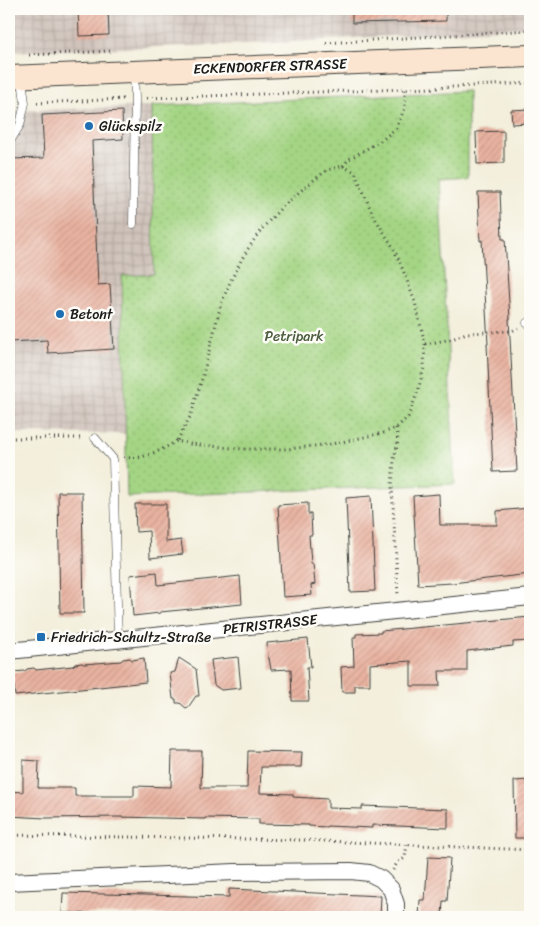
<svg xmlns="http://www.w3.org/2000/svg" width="539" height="926" font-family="Sriracha,sans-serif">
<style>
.industrial{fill:url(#industrial-grid)}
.park{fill:url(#park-dots);stroke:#607850}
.building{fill:url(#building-hatch)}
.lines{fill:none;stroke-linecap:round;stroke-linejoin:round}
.lane-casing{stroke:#3c3c39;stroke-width:9}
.street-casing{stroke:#3c3c39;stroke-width:18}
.secondary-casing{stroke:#3c3c39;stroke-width:24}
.path{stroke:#3c3c39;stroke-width:3;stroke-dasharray:1 4;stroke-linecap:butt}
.lane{stroke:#fff;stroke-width:8}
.street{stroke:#fff;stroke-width:16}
.secondary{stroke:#fce5d0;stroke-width:22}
.poi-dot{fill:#1f6fb2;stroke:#fdfcf7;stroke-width:2}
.labels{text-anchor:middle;stroke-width:5;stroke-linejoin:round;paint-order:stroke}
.street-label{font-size:14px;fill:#1c1c1c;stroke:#fdfcf7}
.poi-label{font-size:14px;fill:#1c1c1c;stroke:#fdfcf7;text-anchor:start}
.park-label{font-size:14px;fill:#4c5d40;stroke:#fdfcf7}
</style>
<defs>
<pattern id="industrial-grid" width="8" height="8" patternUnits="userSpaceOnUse" patternTransform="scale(1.25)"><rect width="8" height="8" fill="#cec1b9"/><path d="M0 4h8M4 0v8" fill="none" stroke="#b0a59e"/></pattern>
<pattern id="park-dots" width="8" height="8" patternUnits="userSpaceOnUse" patternTransform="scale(1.25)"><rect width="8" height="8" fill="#a4d584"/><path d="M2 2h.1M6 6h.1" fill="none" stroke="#8db671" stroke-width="1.8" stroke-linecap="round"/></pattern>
<pattern id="building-hatch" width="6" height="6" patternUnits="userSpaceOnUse" patternTransform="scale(1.25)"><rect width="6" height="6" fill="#e9b2a0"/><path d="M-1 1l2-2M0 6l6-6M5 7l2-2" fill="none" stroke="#c79889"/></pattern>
</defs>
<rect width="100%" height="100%" fill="#fdfcf7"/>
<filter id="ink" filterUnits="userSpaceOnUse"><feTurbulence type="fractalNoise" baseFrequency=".02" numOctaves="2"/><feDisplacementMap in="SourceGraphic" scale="10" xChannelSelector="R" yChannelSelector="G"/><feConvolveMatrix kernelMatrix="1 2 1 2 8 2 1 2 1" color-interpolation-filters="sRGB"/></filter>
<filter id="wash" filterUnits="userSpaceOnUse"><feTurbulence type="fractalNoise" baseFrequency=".0096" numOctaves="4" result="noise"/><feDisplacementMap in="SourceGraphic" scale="20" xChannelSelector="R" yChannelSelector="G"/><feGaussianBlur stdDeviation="1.12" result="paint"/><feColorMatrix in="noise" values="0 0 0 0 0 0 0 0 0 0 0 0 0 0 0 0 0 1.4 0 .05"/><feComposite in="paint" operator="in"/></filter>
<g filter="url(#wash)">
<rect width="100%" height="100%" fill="#f3efdc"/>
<g class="industrial">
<path d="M9 9H530V27L278 43 9 52Z"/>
<path d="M152 106 154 274 122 277 125 434 9 433V111Z"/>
</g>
<path class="park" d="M468 91V177L439 179 455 484 127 497 122 276 154 274 152 106Z"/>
<g id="blocks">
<g class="building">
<path d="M78 9H108L109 35 79 36Z"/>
<path d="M352 9H446V21L352 23Z"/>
<path d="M530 109V123L512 124 511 110Z"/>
<path d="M122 111 123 139 92 141 98 285 110 284 114 349 48 353 47 340 9 342V159L44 158 42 115Z"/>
<path d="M504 131V163L477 164 476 132Z"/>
<path d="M478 192H500L502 239H505L510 319H509L517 471 493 472 487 344H488L482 240 480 241Z"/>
<path d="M58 492H82L84 613H60Z"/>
<path d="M439 494 440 525H497V511L530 508V574L452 583 418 585 413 496Z"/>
<path d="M371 496 375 591 350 592 346 498Z"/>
<path d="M308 503V514H311L312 535H309L311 564H313L315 584 311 585 312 595 283 597 278 505Z"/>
<path d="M135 504H166V542L181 540 183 554 150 558 149 531 136 532Z"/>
<path d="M157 572 158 585 240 576 242 604 160 612V613L133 616 130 575Z"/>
<path d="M530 617V641L513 642V646L467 651V671H439L440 686H411V661L370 664V685H355V692H342L341 667 354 666 353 637H356V634L381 633V631Z"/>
<path d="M308 639 311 667H307L309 701H292L291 669 271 670 269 658H268L267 643Z"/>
<path d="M238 657 241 688 221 690 214 685 211 660Z"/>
<path d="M130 658 132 660 144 658 146 682 15 696 13 672 25 671 27 669 34 668 36 670 73 666 75 664 82 663 84 664 121 661 123 659Z"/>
<path d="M179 658 196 669 199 696H196L187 709 180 703H176V699H173L170 673 175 672Z"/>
<path d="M172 751H202L201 788H247L248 751 302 752 301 767H261L260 793 293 794V797L328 799V808L362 809V806L448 809V828L372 825V828L327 826V827L309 826V825L259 824V819L205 818V819L118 817 45 818 9 816V791L23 792V760L39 761 38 788H75V796H134V786L171 787Z"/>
<path d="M530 780V838H515L514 781Z"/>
<path d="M428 857 450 858 447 901H443L442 917H419L420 900H425Z"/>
<path d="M229 889 381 896 380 917H358V915L250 911 249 917H228V916L62 913 63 893 229 897Z"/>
</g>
</g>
</g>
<g filter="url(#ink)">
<use href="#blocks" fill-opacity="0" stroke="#3c3c39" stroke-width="1"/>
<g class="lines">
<defs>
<g id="lane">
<path d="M9 143 20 125 25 103 22 79"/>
<path d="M133 224 135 99 134 73"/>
<path d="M527 323H530"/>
<path d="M95 438 113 459 118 640"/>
</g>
<g id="street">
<path d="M9 651 530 597"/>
<path d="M9 882 235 872 351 871 369 873 381 879 391 889 396 904V917"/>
</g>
<path id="secondary" d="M9 77 530 56"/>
</defs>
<use href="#lane" class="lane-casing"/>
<use href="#street" class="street-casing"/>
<use href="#secondary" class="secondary-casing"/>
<g class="path">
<path d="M326 43 530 30"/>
<path d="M29 55 110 51"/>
<path d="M147 98 433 88 530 83"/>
<path d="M37 103 123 99"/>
<path d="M343 166 355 172 373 215 393 247 403 270 415 302 425 344 424 367 419 388 408 417 396 428 383 433 332 444 288 449H242L190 444 177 441 190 417 202 379 221 304 231 280 244 255 260 231 280 209 305 187 327 170Z"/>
<path d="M343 166 349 159 382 140 396 128 405 108V89"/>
<path d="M425 344 452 339 466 333 512 331 518 328"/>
<path d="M396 428 398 442 394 459 392 486 398 596"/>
<path d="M9 438H83"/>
<path d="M124 458 142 457 161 450 177 441"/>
<path d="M9 835 302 840 530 850"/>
<path d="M393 870 397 863 405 858 407 844"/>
</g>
<use href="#lane" class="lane"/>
<use href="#street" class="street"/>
<use href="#secondary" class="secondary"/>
</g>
</g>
<g class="poi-dot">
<circle cx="89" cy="126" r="5"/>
<circle cx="60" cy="314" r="5"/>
<rect x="36" y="632" width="10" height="10" rx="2.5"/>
</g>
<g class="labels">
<g class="street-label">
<text transform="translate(270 66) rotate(-2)" y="5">ECKENDORFER STRASSE</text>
<text transform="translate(270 624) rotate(-6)" y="5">PETRISTRASSE</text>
</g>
<g class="poi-label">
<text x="99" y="131">Glückspilz</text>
<text x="70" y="319">Betont</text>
<text x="51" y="642">Friedrich-Schultz-Straße</text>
</g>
<g class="park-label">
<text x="294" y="341">Petripark</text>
</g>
</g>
<rect width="539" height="926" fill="none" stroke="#fdfcf7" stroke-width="30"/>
</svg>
